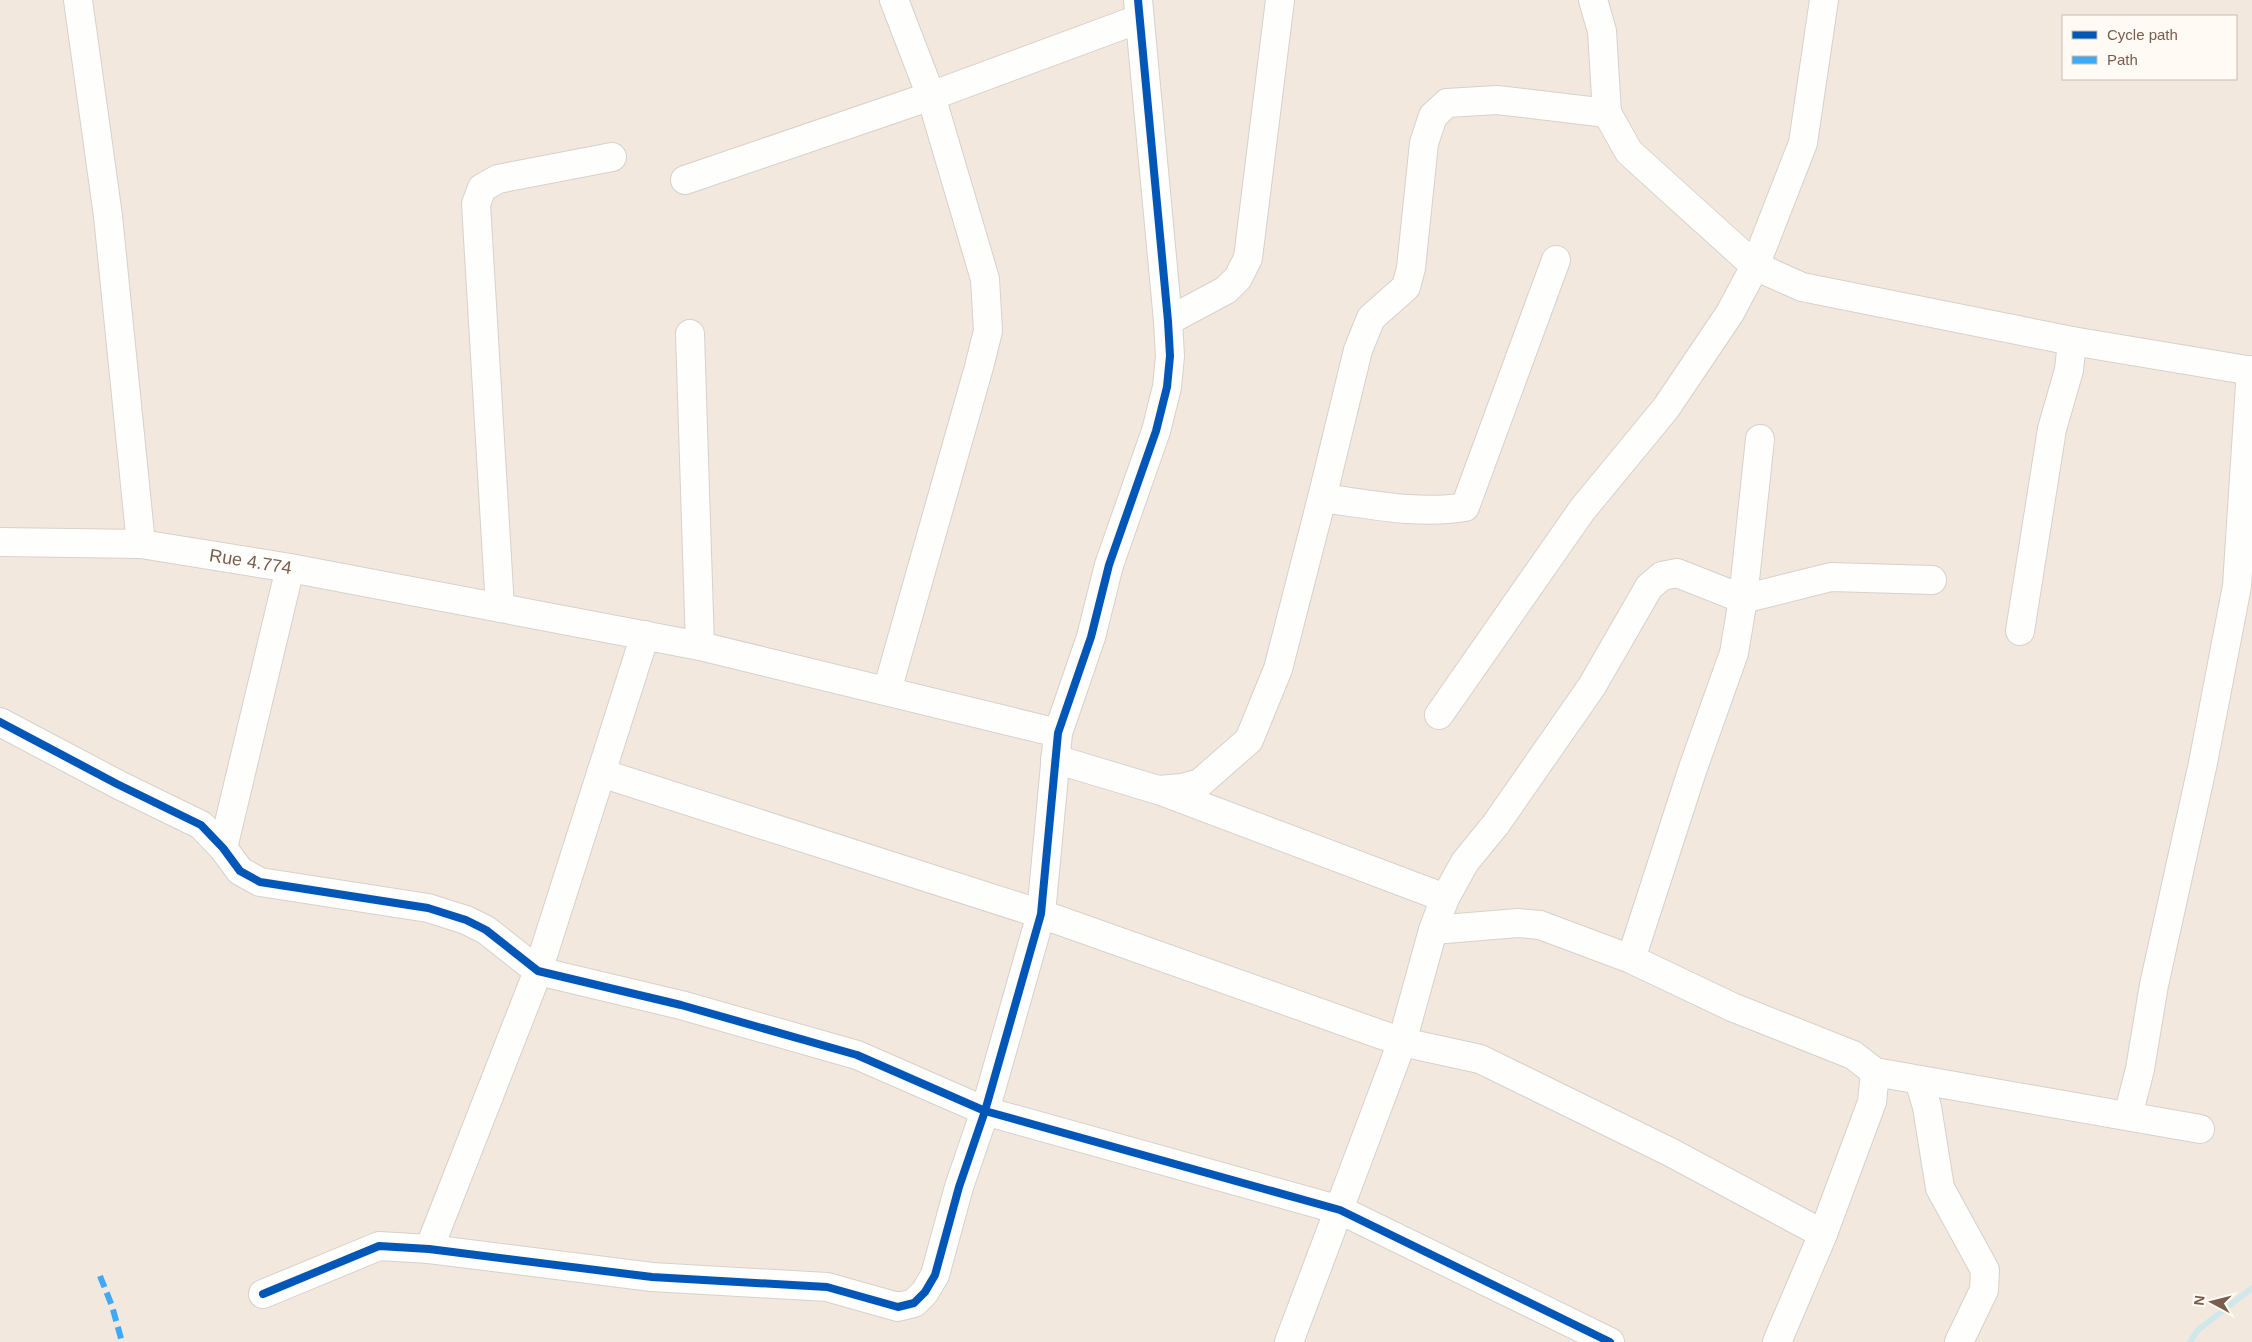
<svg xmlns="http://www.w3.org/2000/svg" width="2252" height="1342" font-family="Arial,sans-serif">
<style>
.residential{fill:#f2e8de;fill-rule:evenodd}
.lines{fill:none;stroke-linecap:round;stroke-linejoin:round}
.stream{stroke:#d0e8ea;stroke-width:6}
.minor-casing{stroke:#d7d1cb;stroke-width:30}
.minor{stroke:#fefefd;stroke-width:28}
.quiet{stroke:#3fa9f5;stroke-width:6;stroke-dasharray:12 6;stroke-linecap:butt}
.cycleway-casing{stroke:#fffaf3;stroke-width:11}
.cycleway{stroke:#0057b8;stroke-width:8}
.labels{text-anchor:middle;stroke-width:5;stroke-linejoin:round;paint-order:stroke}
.street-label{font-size:18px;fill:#7a5c4d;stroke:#fffaf3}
</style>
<rect width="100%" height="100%" fill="#f9f5f0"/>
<path class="residential" d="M0 0H2252V1342H0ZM2063 16H2236V79H2063Z"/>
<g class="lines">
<path class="stream" d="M2190 1342 2198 1330 2252 1288"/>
<defs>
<g id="minor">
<path d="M78 0 108 216 141 544"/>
<path d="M1593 0 1602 31 1607 113 1629 152 1755 266 1802 287 2072 341 2069 370 2052 429 2020 631"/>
<path d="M685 180 931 96 1139 19"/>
<path d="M1168 321 1226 290 1238 278 1248 258 1280 0"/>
<path d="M690 334 700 646"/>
<path d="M2072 341 2252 371"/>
<path d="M1322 498C1369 504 1418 515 1465 507L1556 260"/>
<path id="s1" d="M0 542 141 544 290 568 700 646 1058 733"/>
<path d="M500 608 476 204 482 188 498 179 612 157"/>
<path d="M887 691 979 367 988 331 985 279 931 96 894 0"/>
<path d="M1439 715 1582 510 1666 408 1730 313 1755 266 1803 143 1824 0"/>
<path d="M0 722 117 784 201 825 223 848 240 871 260 882 428 908 466 920 486 930 538 971 681 1005 857 1055 985 1111 1340 1210 1610 1342"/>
<path d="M1055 759 1158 790 1182 788 1200 783 1249 740 1278 669 1322 498 1358 350 1371 318 1406 287 1411 268 1424 143 1433 116 1447 103 1497 100 1607 113"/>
<path d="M601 773 1041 914 1402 1042 1480 1059 1670 1152 1823 1234"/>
<path d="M1161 791 1445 898"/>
<path d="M223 848 290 568"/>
<path d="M1433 930 1518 923 1540 925 1631 959 1732 1007 1853 1055 1875 1072 2200 1129"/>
<path d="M1631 959 1693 768 1734 653 1743 599 1760 439"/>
<path d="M1919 1080 1927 1107 1940 1188 1985 1270 1984 1290 1959 1342"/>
<path d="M2128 1116 2140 1069 2154 985 2203 763 2237 586 2251 370"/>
<path d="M429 1249 538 971 645 635"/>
<path d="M263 1294 379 1246 429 1249 652 1277 827 1287 898 1307 914 1303 925 1292 935 1275 959 1187 985 1111 1041 914 1058 733 1091 637 1109 565 1156 431 1167 387 1170 356 1168 321 1138 0"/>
<path d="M1289 1342 1402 1042 1433 930 1445 898 1465 862 1496 824 1592 686 1649 587 1662 576 1677 573 1743 599 1831 577 1932 580"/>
<path d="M1777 1342 1823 1234 1872 1102 1875 1072"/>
</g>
</defs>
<use href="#minor" class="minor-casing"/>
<use href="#minor" class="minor"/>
<path class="quiet" d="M100 1276 112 1306 122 1342"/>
<defs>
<g id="cycleway">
<path d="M0 722 117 784 201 825 223 848 240 871 260 882 428 908 466 920 486 930 538 971 681 1005 857 1055 985 1111 1340 1210 1610 1342"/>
<path d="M263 1294 379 1246 429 1249 652 1277 827 1287 898 1307 914 1303 925 1292 935 1275 959 1187 985 1111 1041 914 1058 733 1091 637 1109 565 1156 431 1167 387 1170 356 1168 321 1138 0"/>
</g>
</defs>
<use href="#cycleway" class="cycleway-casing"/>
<use href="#cycleway" class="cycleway"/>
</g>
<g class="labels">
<g class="street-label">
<text dy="6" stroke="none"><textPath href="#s1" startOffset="252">Rue 4.774</textPath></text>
</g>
</g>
<rect x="2062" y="15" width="175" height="65" fill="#fffaf3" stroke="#cabbb1"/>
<rect x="2072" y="31" width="25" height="8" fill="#0057b8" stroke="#cabbb1"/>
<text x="2107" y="40" font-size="15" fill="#7a5c4d">Cycle path</text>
<rect x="2072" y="56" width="25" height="8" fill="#3fa9f5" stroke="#cabbb1"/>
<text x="2107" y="65" font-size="15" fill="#7a5c4d">Path</text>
<g transform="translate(2212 1302) rotate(277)" stroke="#fffaf3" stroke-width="4" paint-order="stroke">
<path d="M0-4L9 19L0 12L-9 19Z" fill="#7a5c4d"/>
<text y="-8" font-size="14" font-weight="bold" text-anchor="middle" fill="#7a5c4d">N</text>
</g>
</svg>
